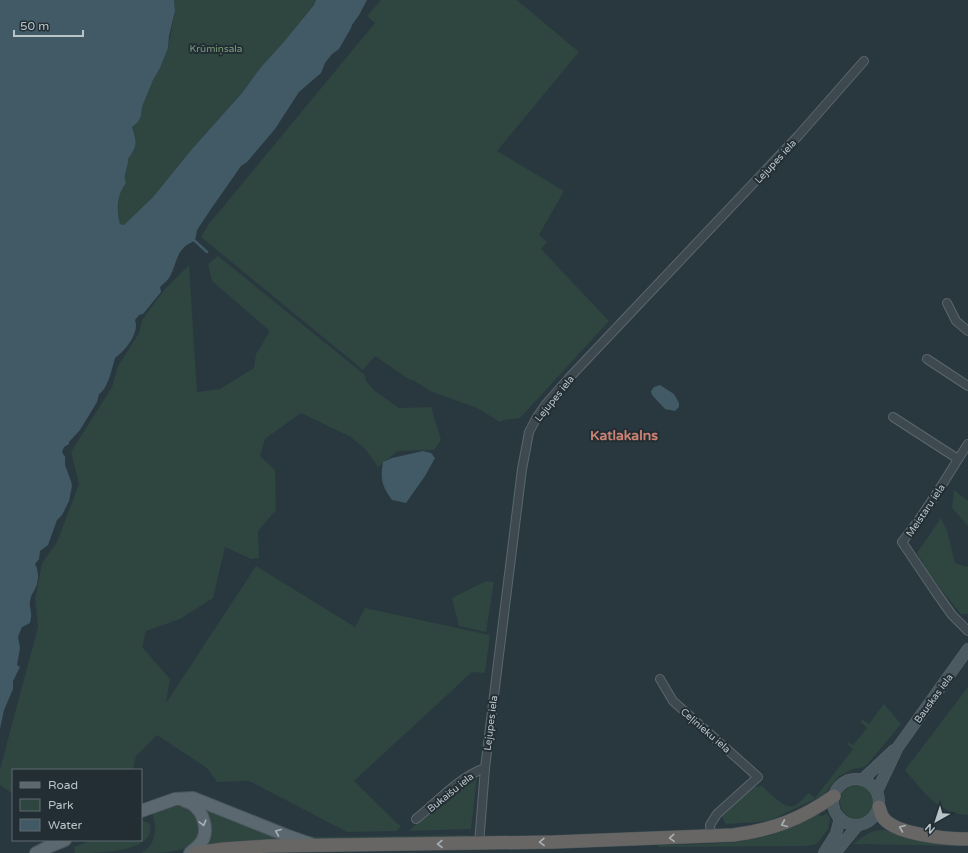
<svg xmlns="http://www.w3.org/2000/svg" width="968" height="853" font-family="'Varela Round',sans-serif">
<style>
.green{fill:#2f4540}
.water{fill:#415a66}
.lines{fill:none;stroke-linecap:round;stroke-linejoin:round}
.stream{stroke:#415a66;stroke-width:2.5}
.minor-casing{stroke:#5b676c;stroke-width:10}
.secondary-casing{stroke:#5b676c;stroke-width:12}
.primary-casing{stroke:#49555b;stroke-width:14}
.trunk-casing{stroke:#485459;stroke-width:14}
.minor{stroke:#3d494f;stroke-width:8}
.secondary{stroke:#4b5961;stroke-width:11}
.primary{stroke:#5b686f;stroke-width:12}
.trunk{stroke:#686665;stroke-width:13}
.oneway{stroke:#a6b2b7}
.oneway2{stroke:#a9b1b5}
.labels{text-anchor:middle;stroke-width:4;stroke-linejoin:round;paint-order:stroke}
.park-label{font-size:10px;fill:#7b9d7a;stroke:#222e34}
.street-label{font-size:10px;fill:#b9c4c9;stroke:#222e34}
.district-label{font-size:14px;font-weight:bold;fill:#cb8273;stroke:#222e34}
</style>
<rect width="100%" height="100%" fill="#29383f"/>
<g class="green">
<path d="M174 0H316L314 5 282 44 261 67 242 93 192 149 153 197 124 225 120 224C115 208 120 193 125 177 126 171 129 165 128 159 138 146 138 142 132 127L138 122 141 116 142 107 153 80 160 68 168 48 175 11Z"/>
<path d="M381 0H517L579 52 497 151 564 191 539 235 547 242 541 249 609 321 520 418 504 420 500 422 477 408 430 391 413 380H410L375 356 363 370 201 237 208 225 375 23 367 16Z"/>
<path d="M218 256 365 375 366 381 375 391 399 408 431 407 441 440 434 450 398 451 378 467 366 450 351 437 301 413 265 439 260 456 275 470 276 510 258 531 259 558 251 559 225 547 213 598 180 619 146 631 142 647 170 679 166 703 256 566 355 627 365 608 490 635 485 673 472 672 354 781 401 827 396 831 347 832 249 781 217 782 207 768 157 735 136 756 133 770H13V794L0 785V769L38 627 35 599 42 563 57 542 79 484 71 452 112 387 118 366 139 333 142 320 166 288 189 265 197 392 220 389 254 368 256 354 270 331 212 281 208 264Z"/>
<path d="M954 490 968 501V526L952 508Z"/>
<path d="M941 518 947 531 955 563 967 567 968 564V614H961L930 576 917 553Z"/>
<path d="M486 581 494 582 486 632 459 626 452 598Z"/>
<path d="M968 687V815C938 814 923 791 905 770Z"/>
<path d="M884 704 901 724 866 766 860 768 853 769 839 776 824 794 819 797 771 820 758 822 727 824 725 823 722 816 754 787 762 786C769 792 784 809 794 806 799 804 804 797 809 793L815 798 853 749 847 744 848 742 853 745 867 728 860 722 862 719 869 724Z"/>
<path d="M477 776 471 829 409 831 465 780Z"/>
<circle cx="857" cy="802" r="17"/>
<path d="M172 806C177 806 182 806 187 808 203 814 204 836 190 846 177 853 156 853 141 853 157 845 157 827 152 812Z"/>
<path d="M203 806 285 839 204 846Z"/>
<path d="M826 813 830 818 828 829 817 844 807 846 658 847 659 845C691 844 726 845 758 838 778 835 797 824 815 815L819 814 821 817Z"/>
<path d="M143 821 149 823C151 828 150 831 149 835 139 853 96 853 75 853L74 847 92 840H141V822Z"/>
<path d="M890 828 962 843 959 846 853 844C863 837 874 826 888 831Z"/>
<path d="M467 835 471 836 469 837 330 839 309 838V836L324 837Z"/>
</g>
<g class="water">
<path d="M0 0H174L175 11 169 36 168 48 160 68 153 80 142 107 141 116 138 122 132 127C137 142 138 146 128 159 129 167 122 176 126 183 117 194 116 211 120 224L124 225 153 197 192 149 242 93 261 67 282 44 314 5 316 0H367L359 15 352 25 351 28 339 49 332 54 325 63 321 73 299 92 275 129 247 162 241 166 211 209 197 230 195 241C175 248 178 263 169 278 167 281 163 284 160 287L161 292 143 314 139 315 135 320C140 333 125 351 115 358 112 368 108 389 99 394L97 402 80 430 69 442V444L64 447 62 452 65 457V465L71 481 72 486 69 501 62 515 57 520 48 545 40 551 39 559 35 564C39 571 39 581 35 589 33 593 31 595 30 601 29 610 33 611 30 623L22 627 19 634 18 637 20 648 17 665 20 667 13 681V689L4 710 0 729Z"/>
<path d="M660 385 674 394 679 403V407L675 411 665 409 652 395 651 391 654 387Z"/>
<path d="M423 451 431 453 435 458 425 476 406 503 392 500C382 486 380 480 383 462L392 458Z"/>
</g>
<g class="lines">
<path class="stream" d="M195 241 207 252"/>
<defs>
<g id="minor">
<path d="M947 303 956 321 968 331"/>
<path d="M927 359 968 386"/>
<path d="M893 417 958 459"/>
<path d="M968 444C946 477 927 512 902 542L935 591 952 615 968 631"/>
<path d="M660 679 673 701 758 777 717 814 710 825 711 836"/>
<path d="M416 819C437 802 459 777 485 768"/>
<path d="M479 844 485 768 522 469 527 443 529 432 537 417 546 404 569 378 798 136 864 61"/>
</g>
<g id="secondary">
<circle cx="856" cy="802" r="23"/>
<path d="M862 780 894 750"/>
<path d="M877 791 898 747 968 649"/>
<path d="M824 853 836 834 840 818"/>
<path d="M835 853 858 825"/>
</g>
<g id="primary">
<path d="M183 800C186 801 189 802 192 804 203 811 209 830 202 841 199 846 194 849 190 853"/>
<path d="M141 811 175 799 193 798 288 836 311 844"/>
<path d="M36 853 48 847 65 840"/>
</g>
<g id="trunk">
<path d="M879 807C880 810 881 814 882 816 893 835 948 839 968 839"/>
<path d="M195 853 224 849 269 846 554 842 733 835C773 830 801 819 834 796"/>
</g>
</defs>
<use href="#minor" class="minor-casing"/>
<use href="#secondary" class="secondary-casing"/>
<use href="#primary" class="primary-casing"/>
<use href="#trunk" class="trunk-casing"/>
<use href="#minor" class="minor"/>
<use href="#secondary" class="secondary"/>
<use href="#primary" class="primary"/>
<use href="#trunk" class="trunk"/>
</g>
<defs><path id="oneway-chevron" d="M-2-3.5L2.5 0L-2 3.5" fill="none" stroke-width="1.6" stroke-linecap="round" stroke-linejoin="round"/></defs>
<g class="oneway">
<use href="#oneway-chevron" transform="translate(203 823) rotate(75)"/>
<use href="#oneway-chevron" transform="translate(278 832) rotate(-158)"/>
</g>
<g class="oneway2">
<use href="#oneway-chevron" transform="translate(784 824) rotate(157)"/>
<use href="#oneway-chevron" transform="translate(902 828) rotate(-158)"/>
<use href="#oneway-chevron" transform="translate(672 838) rotate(176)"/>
<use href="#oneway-chevron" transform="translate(542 842) rotate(179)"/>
<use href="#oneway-chevron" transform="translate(440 844) rotate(179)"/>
</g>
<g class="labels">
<g class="park-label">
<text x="216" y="52">Krūmiņsala</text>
</g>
<g class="street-label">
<text transform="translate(775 161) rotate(-47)" y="4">Lejupes iela</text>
<text transform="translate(554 398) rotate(-51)" y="4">Lejupes iela</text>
<text transform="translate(925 510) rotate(-56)" y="4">Meistaru iela</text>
<text transform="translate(933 698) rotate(-54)" y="4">Bauskas iela</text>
<text transform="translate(490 723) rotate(-83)" y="4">Lejupes iela</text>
<text transform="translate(706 730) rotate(41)" y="4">Ceļinieku iela</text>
<text transform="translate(450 792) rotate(-39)" y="4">Bukaišu iela</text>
</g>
<g class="district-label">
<text x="624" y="440">Katlakalns</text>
</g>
</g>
<rect x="12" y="769" width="130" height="72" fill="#222e34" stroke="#5e6a70"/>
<rect x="20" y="782" width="20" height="6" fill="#5b686f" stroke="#5e6a70"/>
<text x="48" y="789" font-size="12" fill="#b9c4c9">Road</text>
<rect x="20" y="799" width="20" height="12" fill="#2f4540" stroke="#5e6a70"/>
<text x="48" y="809" font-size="12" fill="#b9c4c9">Park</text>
<rect x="20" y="819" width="20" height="12" fill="#415a66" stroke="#5e6a70"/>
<text x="48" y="829" font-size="12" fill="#b9c4c9">Water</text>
<g transform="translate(936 821) rotate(219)" stroke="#222e34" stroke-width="3" paint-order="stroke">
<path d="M0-3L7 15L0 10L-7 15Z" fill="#b9c4c9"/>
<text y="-6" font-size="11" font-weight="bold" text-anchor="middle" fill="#b9c4c9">N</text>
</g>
<path d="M14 30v6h69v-6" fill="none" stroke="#b9c4c9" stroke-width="2"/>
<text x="20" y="30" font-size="12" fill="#b9c4c9" stroke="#222e34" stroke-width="3" paint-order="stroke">50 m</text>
</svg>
